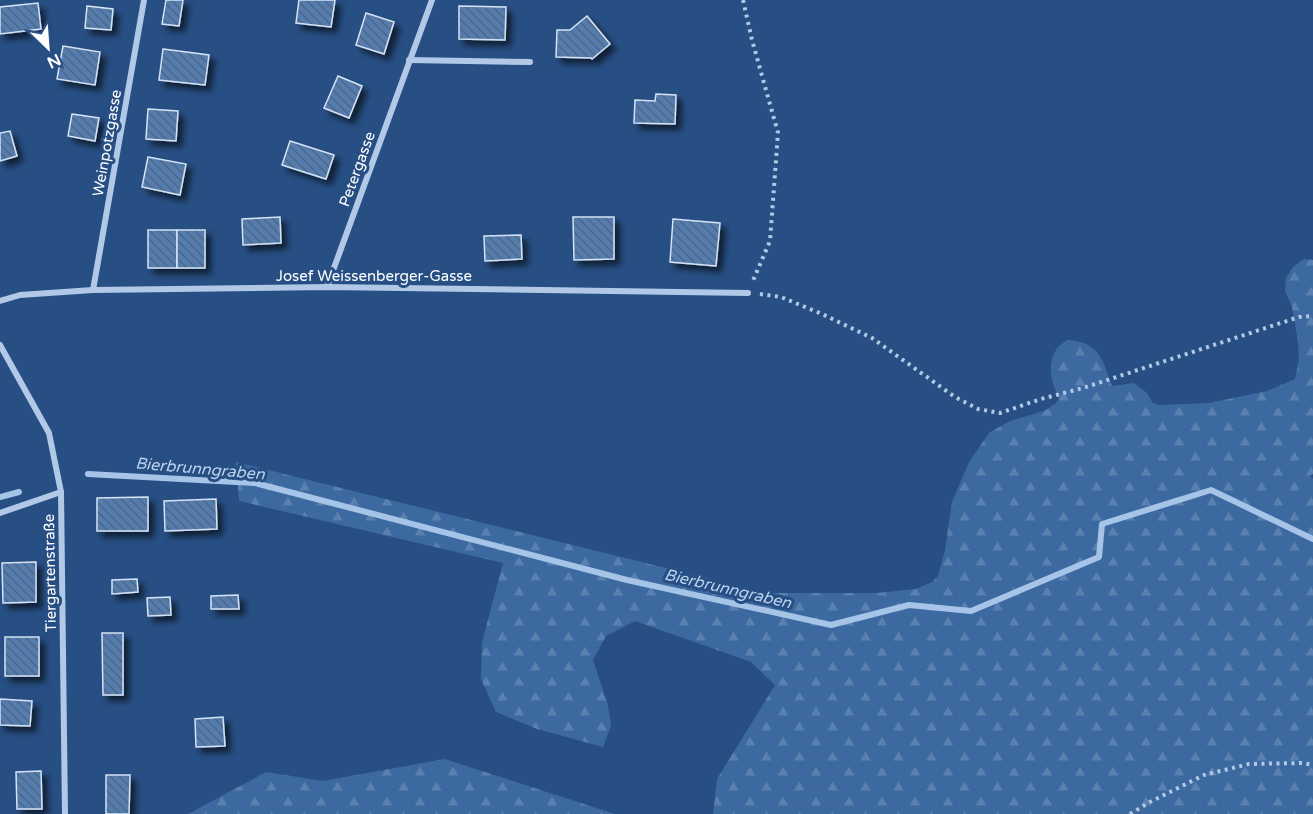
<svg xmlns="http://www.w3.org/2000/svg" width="1313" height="814" font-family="'Varela Round',sans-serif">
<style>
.forest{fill:url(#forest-firs)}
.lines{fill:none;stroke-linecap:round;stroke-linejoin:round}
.stream{stroke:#a6c4e8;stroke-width:6}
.building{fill:url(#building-back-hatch);stroke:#d4e3f6;stroke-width:1.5;filter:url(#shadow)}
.path{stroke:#b1c9e7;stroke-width:4;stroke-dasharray:3 4.5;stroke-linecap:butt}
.street{stroke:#b1c9e7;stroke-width:6}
.labels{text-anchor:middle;stroke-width:6;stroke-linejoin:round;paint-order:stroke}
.street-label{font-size:15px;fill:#fff;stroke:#274f84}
.water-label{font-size:16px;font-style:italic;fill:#bcd3ef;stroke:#274f84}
</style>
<defs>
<pattern id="forest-firs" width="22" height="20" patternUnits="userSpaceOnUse" patternTransform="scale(1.5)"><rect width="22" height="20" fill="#3c69a0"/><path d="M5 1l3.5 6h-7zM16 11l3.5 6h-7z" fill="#5980ae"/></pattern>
<pattern id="building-back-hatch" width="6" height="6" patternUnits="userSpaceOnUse" patternTransform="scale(1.5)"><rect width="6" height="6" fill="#547bae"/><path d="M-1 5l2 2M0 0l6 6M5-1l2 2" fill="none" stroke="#506682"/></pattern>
<filter id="shadow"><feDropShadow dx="5.5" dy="5.5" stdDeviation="3" flood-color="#0009"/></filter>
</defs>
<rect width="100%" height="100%" fill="#274f84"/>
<g class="forest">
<path d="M1304 259 1313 260V474L1310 476 1313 479V814H713L717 779 775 685 751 662 635 621 606 636 593 660 608 705 611 726 603 747 537 729 496 712 481 679 482 642 503 563 239 501 236 462 767 593H876L916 589 932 582 938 576 945 550 952 502 969 462 989 433 1010 421 1044 411 1055 404 1059 399C1052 384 1046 365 1056 350 1058 346 1063 343 1067 340 1100 342 1102 359 1112 386L1134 383 1147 393 1153 403 1160 405 1209 403 1267 391 1295 379 1299 359 1298 341 1292 307 1285 291 1286 278 1293 267Z"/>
<path d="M445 759 615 814H188L266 772 323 781Z"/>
</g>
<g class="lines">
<g class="stream">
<path d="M88 474 255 483 627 580 831 625 909 605 971 611 1099 557 1102 524 1211 490 1313 539"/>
<path d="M0 497 19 492"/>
</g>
</g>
<g class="building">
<path d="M166 0H183L179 26 162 24Z"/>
<path d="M299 0H335L331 27 296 23Z"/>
<path d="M38 3 41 29 0 34V7Z"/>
<path d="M87 6 113 9 111 30 85 28Z"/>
<path d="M459 6 506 7 505 40 459 39Z"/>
<path d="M366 13 394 22 384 54 356 45Z"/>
<path d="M587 16 610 44 592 59 591 58 556 57 557 30H570Z"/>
<path d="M63 46 100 52 95 85 57 79Z"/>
<path d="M163 49 209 55 205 85 159 80Z"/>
<path d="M338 76 362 86 349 118 324 108Z"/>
<path d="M656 94 676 95 675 124 634 123 635 100 655 101Z"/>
<path d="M148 109 178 111 176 141 146 139Z"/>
<path d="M72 114 99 118 95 141 68 136Z"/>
<path d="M10 131 17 156 0 161V133Z"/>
<path d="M290 141 334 155 326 179 282 165Z"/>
<path d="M148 157 186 164 180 195 142 187Z"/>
<path d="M280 217 281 243 243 245 242 219Z"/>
<path d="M573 217H614V259L574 260Z"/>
<path d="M673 219 720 223 716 266 670 262Z"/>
<rect x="148" y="230" width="29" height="38"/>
<rect x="177" y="230" width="28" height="38"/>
<path d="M521 235 522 259 485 261 484 236Z"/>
<path d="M148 497V531H97V498Z"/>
<path d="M216 499 217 529 165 531 164 501Z"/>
<path d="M36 562V602L3 603 2 563Z"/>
<path d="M137 579 138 592 112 594V580Z"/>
<path d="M238 595 239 609H211V596Z"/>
<path d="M170 597 171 615 148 616 147 598Z"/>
<path d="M102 633H123V695H103Z"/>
<rect x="5" y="637" width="34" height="39"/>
<path d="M0 699 32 701 30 726 0 725Z"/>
<path d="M223 717 225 746 196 747 195 719Z"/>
<path d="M41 771 42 809H17L16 772Z"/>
<path d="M106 775H130L129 814H106Z"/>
</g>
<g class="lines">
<g class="path">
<path d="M743 0 752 40 778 133 770 241 752 283"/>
<path d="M760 294 781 297 822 314 872 338 955 397 978 409 1000 413 1041 399 1083 388 1299 317 1313 316"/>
<path d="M1130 814 1150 802 1204 775 1249 764 1302 763 1313 765"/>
</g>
<g class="street">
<path d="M409 60 530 62"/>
<path d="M327 287 432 0"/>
<path d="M93 290 144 0"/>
<path d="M0 301 20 295 93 290 327 287 748 293"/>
<path d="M0 345 49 433 61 492 65 814"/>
<path d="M0 513 61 492"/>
</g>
</g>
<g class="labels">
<g class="street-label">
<text transform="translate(107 143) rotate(-80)" y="5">Weinpotzgasse</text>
<text transform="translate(357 169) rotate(-70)" y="5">Petergasse</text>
<text x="374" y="281">Josef Weissenberger-Gasse</text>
<text transform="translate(50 573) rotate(-91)" y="5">Tiergartenstraße</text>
</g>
<g class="water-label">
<text transform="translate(200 468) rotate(5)" y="6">Bierbrunngraben</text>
<text transform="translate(728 588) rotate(13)" y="6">Bierbrunngraben</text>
</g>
</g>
<g transform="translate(48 48) rotate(155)" stroke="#274f84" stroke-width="4.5" paint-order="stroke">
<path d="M0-4.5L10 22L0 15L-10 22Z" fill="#ffffff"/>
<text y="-9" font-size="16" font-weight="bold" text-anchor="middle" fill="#ffffff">N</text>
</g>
</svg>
